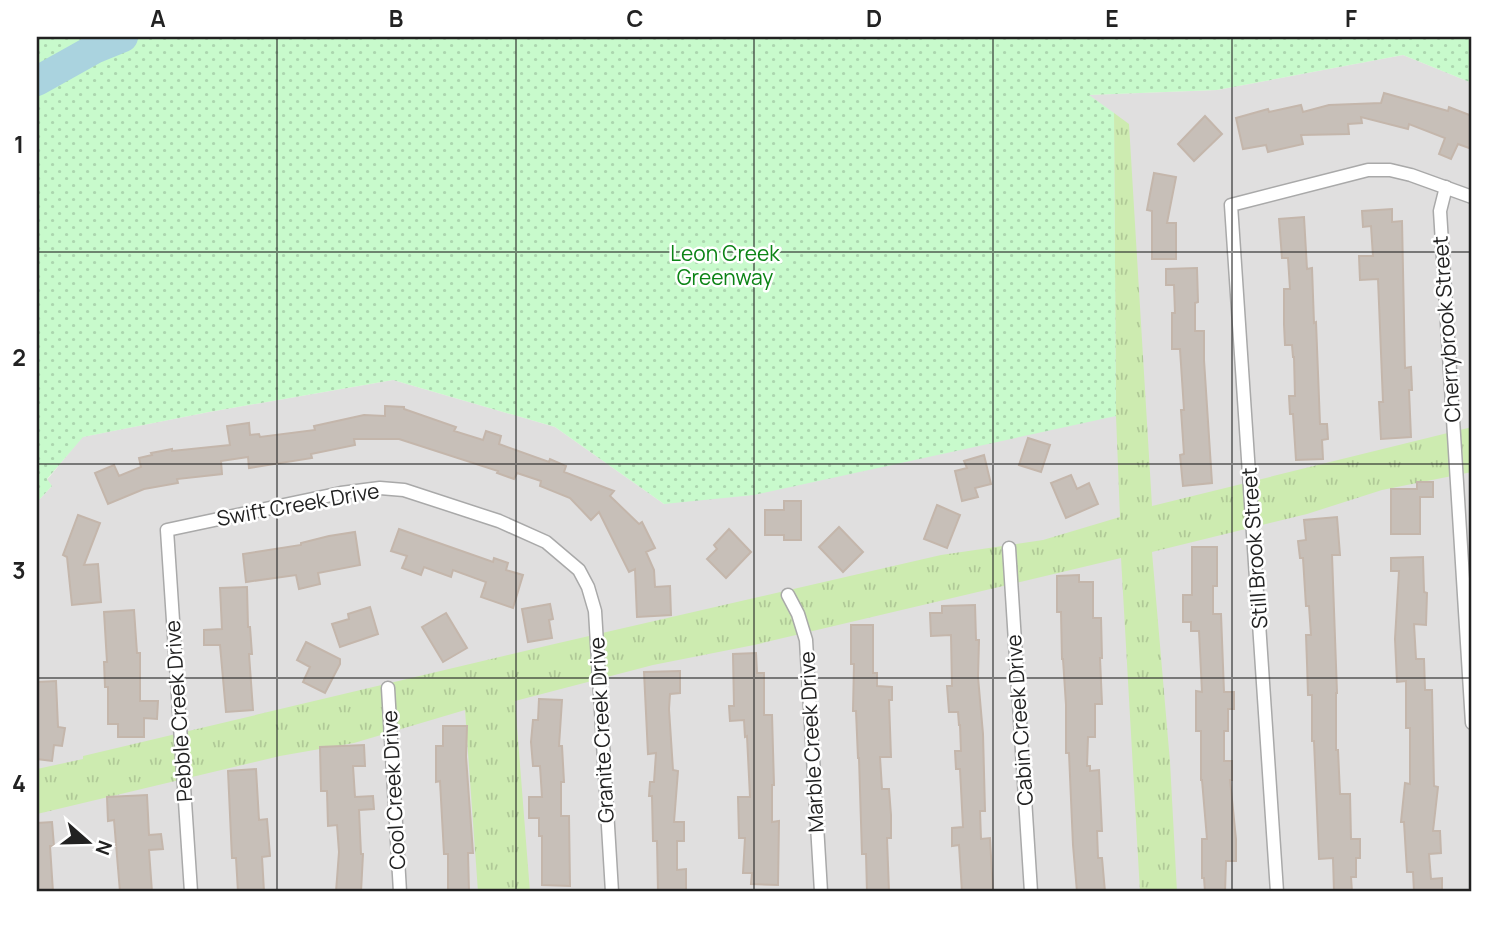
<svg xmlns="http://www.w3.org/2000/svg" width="1509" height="929" font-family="Manrope,sans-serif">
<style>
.residential{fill:#e0dfdf}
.grass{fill:url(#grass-tufts)}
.park{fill:url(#park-dots)}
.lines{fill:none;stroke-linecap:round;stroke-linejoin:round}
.river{stroke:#aad3df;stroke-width:30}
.building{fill:#c7bfb8;stroke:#c4b6ab;stroke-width:2}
.minor-casing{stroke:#a9a9a9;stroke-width:15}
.minor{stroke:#fff;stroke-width:12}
.grid{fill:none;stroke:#222;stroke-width:2;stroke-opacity:0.55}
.labels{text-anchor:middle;stroke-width:5;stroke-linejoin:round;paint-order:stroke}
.park-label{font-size:21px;fill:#0c8416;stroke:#fff}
.street-label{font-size:21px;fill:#222;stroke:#fff}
.neatline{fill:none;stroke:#222;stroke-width:2.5}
.grid-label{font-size:23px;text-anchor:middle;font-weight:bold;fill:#222}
</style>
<defs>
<pattern id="grass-tufts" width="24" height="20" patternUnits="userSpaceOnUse" patternTransform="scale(1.75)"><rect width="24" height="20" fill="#cdebb0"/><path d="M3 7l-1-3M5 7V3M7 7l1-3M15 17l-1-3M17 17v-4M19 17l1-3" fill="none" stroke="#b0c997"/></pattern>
<pattern id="park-dots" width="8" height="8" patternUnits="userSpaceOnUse" patternTransform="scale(1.75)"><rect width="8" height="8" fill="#c8facc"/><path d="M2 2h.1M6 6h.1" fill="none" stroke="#acd6af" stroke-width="1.8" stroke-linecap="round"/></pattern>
</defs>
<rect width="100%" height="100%" fill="#f2efe9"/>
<path class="residential" d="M1403 55 1472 83V892H37V502L52 486 47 480 82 437 209 412 393 380 555 427 664 504 1088 95 1217 90Z"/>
<path class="grass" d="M1114 113 1129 124 1152 506 1472 427V472L1382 490 1307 514 1152 552 1170 762 1177 892H1140L1121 558 754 645 653 665 515 701 530 892H478L465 710 354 743 280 756 37 814V769L83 759V756L550 645 941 555 1043 540 1120 517 1116 416Z"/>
<path class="park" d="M37 37H1472V83L1403 55 1217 90 1089 95 1114 113 1116 416 754 495 664 504 555 427 393 380 209 412 83 437 47 479 52 486 37 502Z"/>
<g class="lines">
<path class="river" d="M37 81 96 48 123 37"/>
</g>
<g class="building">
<path d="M1384 93 1448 111 1449 107 1472 116V149L1458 144 1451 159 1439 154 1445 138 1409 124 1408 129 1361 117 1362 123 1348 124 1349 134 1301 135 1303 144 1268 152 1266 145 1243 149 1236 118 1268 109 1269 112 1301 105 1303 112 1329 105 1381 103Z"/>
<path d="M1205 116 1222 134 1194 161 1178 144Z"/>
<path d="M1154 173 1176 177 1167 223H1176V259H1152V211L1147 210Z"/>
<path d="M1392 209V222L1402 221 1405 368 1411 367 1412 390H1409L1411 437 1381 439 1379 402H1383L1378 279 1360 280 1359 256H1373L1371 226 1363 227 1362 211Z"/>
<path d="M1304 217 1307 269 1312 268 1314 323 1316 322 1320 424H1327L1328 439 1322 440 1323 459 1296 460 1293 414H1290L1289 396H1295L1294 357H1293L1292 345H1285L1284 324V289H1290L1288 258H1282L1279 219Z"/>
<path d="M1197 268 1198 302 1195 303V331H1204V360L1212 483 1183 486 1180 455 1184 454 1181 410H1184L1180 349H1172V313H1175L1174 285H1166V269Z"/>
<path d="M385 406 404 407V409L456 427 454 431 483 440 486 431 501 436 499 444 549 462 550 459 566 466 564 472 614 491 610 496 639 524 642 522 655 548 646 552 654 570 655 587 670 586 671 615 637 617 635 569 629 572 599 512 591 520 570 498 540 486 541 481 517 473 514 479 497 473 498 471 399 439H354L355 445 311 454 312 458 249 468 248 457 221 461 222 474 177 479 178 483 144 489 108 504 95 473 114 465 119 476 141 467 139 458 152 455 151 453 172 449V451L230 445 227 426 249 423 250 435 259 434 260 437 315 430 314 426 364 415 385 416Z"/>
<path d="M1028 438 1050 445 1041 472 1019 465Z"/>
<path d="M984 455 991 484 975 488 978 497 962 501 955 471 967 468 964 461Z"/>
<path d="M1071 475 1077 489 1089 483 1098 504 1066 518 1051 483Z"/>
<path d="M1417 482H1433V497H1420V534H1391V489H1417Z"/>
<path d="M784 501H801V540H784V535H765V510H784Z"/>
<path d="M937 505 960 515 947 548 924 539Z"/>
<path d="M78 515 100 523 84 565 98 564 101 602 72 605 67 557 63 555Z"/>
<path d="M1337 517 1340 555H1332L1337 693H1336V750H1338L1340 794H1350L1351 839H1360V858H1356V877H1351L1352 892H1334L1333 858 1319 859 1314 741H1312V695H1308L1307 663 1306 635H1311L1309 606H1306L1303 558H1300L1298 541 1306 540 1304 520Z"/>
<path d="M839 527 863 552 843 572 819 547Z"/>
<path d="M399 529 493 562 494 558 508 563 506 570 523 575 513 608 481 597 486 582 453 570 451 577 424 567 421 575 402 568 407 556 391 551Z"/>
<path d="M729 529 751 552 726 578 707 559 717 549 714 545Z"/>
<path d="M355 532 360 565 318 573 320 584 299 589 296 575 246 582 243 554 301 545V543L329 536Z"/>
<path d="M1192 547H1217V586H1213V614H1221L1224 692H1234V709H1228V731H1224V761H1232V780H1230L1236 839V861H1226L1225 892H1205L1204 878H1202V839H1207L1202 780H1201V731H1196V691L1202 692 1199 631H1191V622H1183V595H1192Z"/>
<path d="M1423 557 1424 592 1427 593 1426 625 1414 624 1416 659H1424L1425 690H1432L1434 786 1438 787 1433 831H1440L1441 853 1429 854 1431 879 1442 878V892H1414L1413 872H1407L1404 822H1401L1405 783 1410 784V728H1406V681L1397 682 1395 639 1399 571H1391V558Z"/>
<path d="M1079 575V582H1093V618H1101L1102 658H1100L1102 704H1095V737H1088L1087 766H1090V771L1099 770 1102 831H1097L1098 858H1102L1105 892H1077L1073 845 1069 753H1066V705L1063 659H1062L1061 612H1057V576Z"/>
<path d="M247 587 248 627H250L252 654H249L253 710 226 712 220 645H204V630L222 629 220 588Z"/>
<path d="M550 604 553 619 549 620 552 638 528 642 522 609Z"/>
<path d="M975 605 976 640H979L978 677 983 734 985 811H980L981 839 990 838 993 892H962L959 845 952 846V828L963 827 960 769H956L955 751H961L960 725H959L958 712H949L947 686H952L951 635 931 636 930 613H942V606Z"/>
<path d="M370 607 378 634 340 647 332 624 349 619 348 614Z"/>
<path d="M134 610 137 653H140V701H158L157 719 144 718V737H118V724H108V687H105L104 662H107L104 612Z"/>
<path d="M446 613 467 648 443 662 422 627Z"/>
<path d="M851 625H873V673H877V686L892 687V700H889L891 757H880L882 789H889L891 815V838H887L889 892H867L866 854H862L859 758H858L856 711H853L854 664H851Z"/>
<path d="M306 642 340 659V664L325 693 303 682 310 667 297 660Z"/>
<path d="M756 653 757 673H764V715H772L774 785H772V822L779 821 778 885 751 884 752 873H743L745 838H739L738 797H750L747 736 745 737 744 720 730 721 729 706H734L733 654Z"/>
<path d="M680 671V693L670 694 669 709 673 770 678 771 674 822H684V841H677V870L686 869V892H658L657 841H653L652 796H649L650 782H654L656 753 648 754 644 672Z"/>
<path d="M56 681 58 727 65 728 62 746 54 745 52 761 37 759V682Z"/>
<path d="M539 699 562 700 559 746H562L564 782H561V816H569L570 886 542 885V836H539V818H529V797H542L540 766H533L531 742 533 720H538Z"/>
<path d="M443 726H467L466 757 473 853H468L469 892H448V854H444L440 781 436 782V746H443Z"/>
<path d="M364 745 365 766H353L355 797 373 796 374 809 359 810 361 854H363L361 892H336L339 852 337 825 328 826 327 791H321L320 747Z"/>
<path d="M256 769 259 820 267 819 270 856 262 857 264 892H238L236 858H232L228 771Z"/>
<path d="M147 795 149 835 161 834 163 849 149 850 152 892H120L114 820 108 821 107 797Z"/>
<path d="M52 822 54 846H50L53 892H37V823Z"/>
</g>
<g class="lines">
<defs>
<g id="minor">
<path d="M1446 187 1440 211 1472 723"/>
<path d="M1009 548 1031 892"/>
<path d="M788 595 798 614 806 640 821 892"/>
<path d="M388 688 400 892"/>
<path d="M191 892 167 530 341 493 380 488 404 490 499 521 546 542 579 570 588 587 595 611 612 892"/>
<path d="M1277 892 1231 205 1368 170H1390L1411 175 1472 197"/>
</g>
</defs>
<use href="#minor" class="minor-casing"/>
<use href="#minor" class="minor"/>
</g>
<path class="grid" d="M277 37V892M516 37V892M754 37V892M993 37V892M1232 37V892M37 252H1472M37 464H1472M37 678H1472"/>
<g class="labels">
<g class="park-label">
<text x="725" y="261">Leon Creek<tspan x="725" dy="24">Greenway</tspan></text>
</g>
<g class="street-label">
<text transform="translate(1447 329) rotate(-94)" y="7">Cherrybrook Street</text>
<text transform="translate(298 505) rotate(-10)" y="7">Swift Creek Drive</text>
<text transform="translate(1255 548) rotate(-94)" y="7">Still Brook Street</text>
<text transform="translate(179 711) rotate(-94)" y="7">Pebble Creek Drive</text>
<text transform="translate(1020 720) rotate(-94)" y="7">Cabin Creek Drive</text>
<text transform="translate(602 730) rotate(-93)" y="7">Granite Creek Drive</text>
<text transform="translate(812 742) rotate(-93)" y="7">Marble Creek Drive</text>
<text transform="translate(394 790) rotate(-93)" y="7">Cool Creek Drive</text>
</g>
</g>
<rect width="1509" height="929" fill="none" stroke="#ffffff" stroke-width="77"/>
<g transform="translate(88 842) rotate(110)" stroke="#ffffff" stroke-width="5" paint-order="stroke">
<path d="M0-5L12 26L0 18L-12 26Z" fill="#222222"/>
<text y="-10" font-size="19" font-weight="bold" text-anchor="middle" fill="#222222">N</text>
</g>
<rect x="38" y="38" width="1432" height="852" class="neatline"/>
<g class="grid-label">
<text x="158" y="27">A</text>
<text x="396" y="27">B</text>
<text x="635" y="27">C</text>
<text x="874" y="27">D</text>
<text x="1112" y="27">E</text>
<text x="1351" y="27">F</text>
<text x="19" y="153">1</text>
<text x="19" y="366">2</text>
<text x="19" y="579">3</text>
<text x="19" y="792">4</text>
</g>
</svg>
